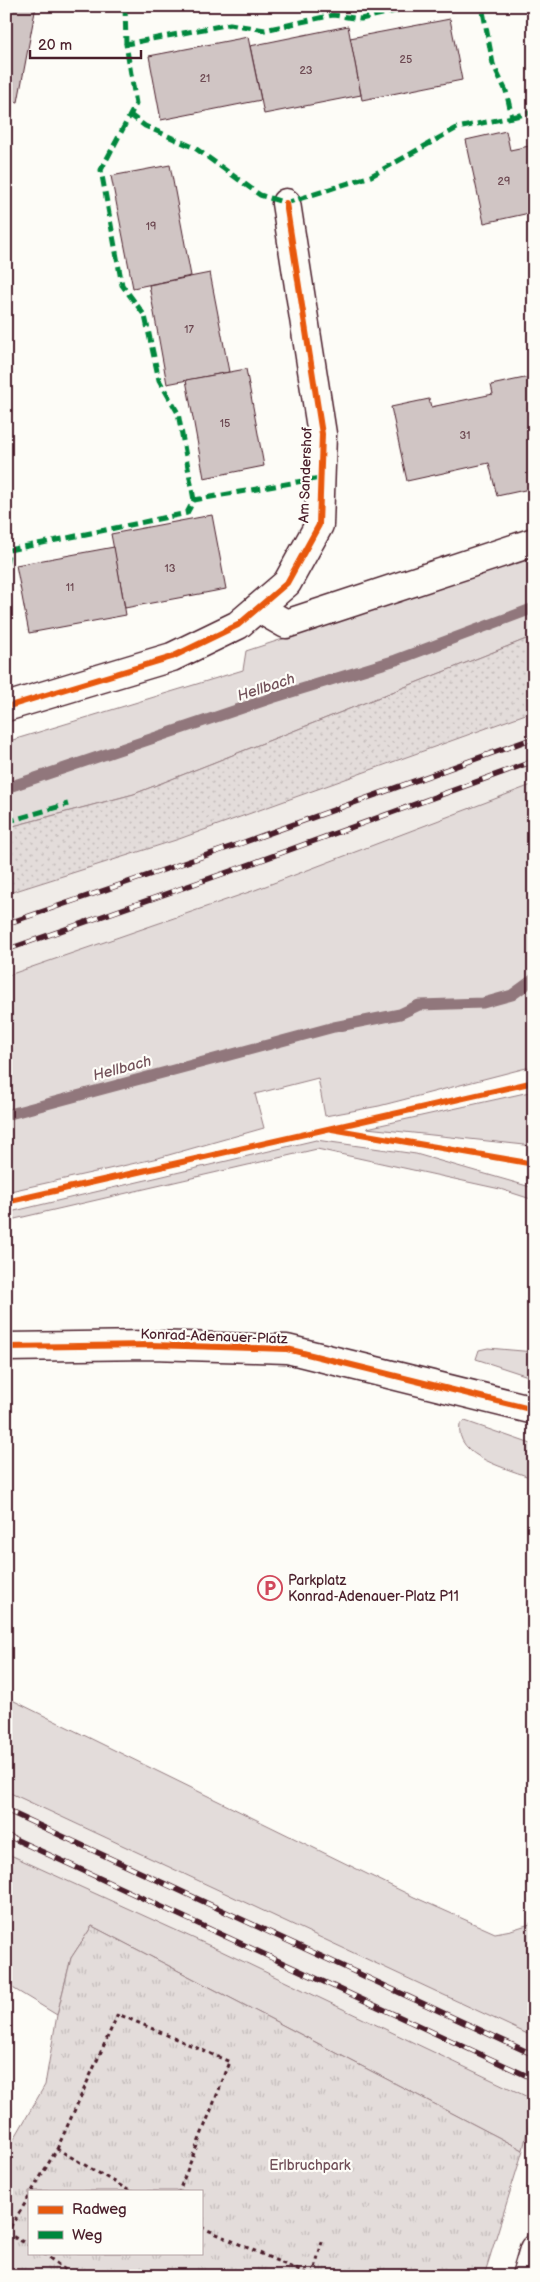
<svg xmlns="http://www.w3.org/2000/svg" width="540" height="2282" font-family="'Balsamiq Sans',sans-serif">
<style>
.built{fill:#f0ece8}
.grass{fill:#e3dcda;stroke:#967e82}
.park{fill:url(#park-tufts);stroke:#967e82;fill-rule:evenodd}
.garden{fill:url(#garden-dots);stroke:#967e82}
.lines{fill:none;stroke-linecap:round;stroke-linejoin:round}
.stream{stroke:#91777b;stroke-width:11}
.building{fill:#d0c5c4;stroke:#4a1f2b}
.minor-casing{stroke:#4a1f2b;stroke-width:31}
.major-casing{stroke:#4a1f2b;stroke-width:31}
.path{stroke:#4a1f2b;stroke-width:3;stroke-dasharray:4 4;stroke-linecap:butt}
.minor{stroke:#fdfcf7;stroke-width:28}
.major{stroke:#fdfcf7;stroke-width:28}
.rail-casing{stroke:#4a1f2b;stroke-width:5.5}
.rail{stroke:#fdfcf7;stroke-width:4;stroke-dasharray:11;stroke-linecap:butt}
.quiet{stroke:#00873e;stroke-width:5;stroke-dasharray:10 5;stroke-linecap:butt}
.cycleway-casing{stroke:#fdfcf7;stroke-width:9}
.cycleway{stroke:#e8590c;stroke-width:6}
.labels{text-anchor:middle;stroke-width:4.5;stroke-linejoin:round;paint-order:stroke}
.number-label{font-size:11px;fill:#6c4851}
.street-label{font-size:14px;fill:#4a1f2b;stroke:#fdfcf7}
.poi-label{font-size:14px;fill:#4a1f2b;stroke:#fdfcf7;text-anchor:start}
.park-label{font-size:14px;fill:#704e57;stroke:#fdfcf7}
.water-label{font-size:15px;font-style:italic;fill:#73525a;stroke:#fdfcf7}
</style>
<defs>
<pattern id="park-tufts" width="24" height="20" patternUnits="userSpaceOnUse" patternTransform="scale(1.25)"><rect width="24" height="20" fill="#e3dcda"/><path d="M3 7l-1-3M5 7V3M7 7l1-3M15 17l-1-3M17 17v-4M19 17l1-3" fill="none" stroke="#c4bcbb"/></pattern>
<pattern id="garden-dots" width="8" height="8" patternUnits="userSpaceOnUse" patternTransform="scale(1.25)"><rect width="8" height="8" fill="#e3dcda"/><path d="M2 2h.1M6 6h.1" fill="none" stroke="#c4bcbb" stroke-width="1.8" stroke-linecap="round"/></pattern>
</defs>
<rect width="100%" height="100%" fill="#fdfcf7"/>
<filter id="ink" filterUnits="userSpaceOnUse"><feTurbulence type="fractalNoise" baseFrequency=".02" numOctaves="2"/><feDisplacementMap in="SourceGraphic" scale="10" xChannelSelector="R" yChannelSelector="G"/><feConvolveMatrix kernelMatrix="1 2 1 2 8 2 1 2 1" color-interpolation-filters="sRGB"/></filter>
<g filter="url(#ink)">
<g class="built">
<path d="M534 711V784L255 890 6 976V894L179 839Z"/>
<path d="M6 1791 534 2037V2100L217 1949 6 1853Z"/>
</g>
<g class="grass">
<path d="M534 557V636L134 794 6 828V742L243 670 246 651Z"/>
<path d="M534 784V1066L379 1106 325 1116 318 1078 255 1094 264 1128 158 1158 6 1192V976L255 890Z"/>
<path d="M534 1091V1146L367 1128Z"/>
<path d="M316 1140 416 1154 534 1188V1200L500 1189 317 1149 6 1221V1213Z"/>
<path d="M488 1348 534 1352V1378L476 1359 479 1350Z"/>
<path d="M465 1421 534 1445V1479C509 1468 454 1458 460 1424Z"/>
<path d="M6 1697 414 1897 495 1933 511 1930 530 1924 534 1917V2037L6 1791Z"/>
<path d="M6 1853 217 1949 534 2100 523 2150 92 1926 71 1958 57 2015 6 1984Z"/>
</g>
<path class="park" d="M92 1926 523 2150 484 2276H6V2153L45 2085 57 2015 71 1958ZM29 2191H201V2253H29Z"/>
<path class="garden" d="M534 636V711L179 839 6 894V828L134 794Z"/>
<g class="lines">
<g class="stream">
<path d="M6 788 272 698 396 660 534 608"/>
<path d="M6 1115 334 1027 400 1014 419 1005 483 1003 512 995 534 979"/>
</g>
</g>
<g class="building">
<path d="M6 6H36L18 102 6 100Z"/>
<path d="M450 19 462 80 362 100 350 38Z"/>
<path d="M348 26 361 95 264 114 250 46Z"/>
<path d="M248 37 261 100 161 120 149 56Z"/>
<path d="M506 131 510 150 534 145V212L484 223 466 140Z"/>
<path d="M170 165 191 276 133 288 111 176Z"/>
<path d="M210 273 229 372 167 384 149 285Z"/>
<path d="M246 369 264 466 204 478 186 380Z"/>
<path d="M534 376V488L497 496 489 463 407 481 391 407 429 399 431 407 493 394 491 385Z"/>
<path d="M212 515 226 589 125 608 111 534Z"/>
<path d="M114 547 126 615 29 633 16 565Z"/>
</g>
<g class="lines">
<defs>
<g id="minor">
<path d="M258 608 286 624 534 542"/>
<path d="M6 707 172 657 238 625 287 583 319 525 322 434 286 203"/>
<path d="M6 1347 151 1345 287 1349 534 1410"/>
</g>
<path id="major" d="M526 2276 534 2249"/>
</defs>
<use href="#minor" class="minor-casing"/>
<use href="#major" class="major-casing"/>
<g class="path">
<path d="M57 2149 118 2014 230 2062 179 2191"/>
<path d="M32 2191 57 2149 130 2191"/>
<path d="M201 2227 311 2276"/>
<path d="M6 2233 29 2245"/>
<path d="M6 2234 29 2197"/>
<path d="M43 2253 73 2276"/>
<path d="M313 2276 323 2238"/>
</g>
<use href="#minor" class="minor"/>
<use href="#major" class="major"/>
<defs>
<g id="rail">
<path d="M6 924 239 844 534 738"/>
<path d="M6 950 245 866 534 761"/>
<path d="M6 1810 534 2055"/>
<path d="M6 1835 534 2079"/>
</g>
</defs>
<use href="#rail" class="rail-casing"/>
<use href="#rail" class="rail"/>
<g class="quiet">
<path d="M125 6 126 44"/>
<path d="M129 114 145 126 195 148 260 195 286 203 371 176 457 128 512 117 506 91 493 64 482 6"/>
<path d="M512 117 534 112"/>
<path d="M194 500 178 413 159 380 145 316 122 285 101 170 136 104 126 44 230 24 265 30 333 15 361 19 417 6"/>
<path d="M6 565 9 550 187 513 194 500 320 478"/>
<path d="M6 822 68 804"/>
</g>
<defs>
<g id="cycleway">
<path d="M6 707 172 657 238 625 287 583 319 525 322 434 286 203"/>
<path d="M332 1129 534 1164"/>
<path d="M6 1202 534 1082"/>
<path d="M6 1347 151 1345 287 1349 534 1410"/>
</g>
</defs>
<use href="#cycleway" class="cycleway-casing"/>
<use href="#cycleway" class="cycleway"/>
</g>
</g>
<defs>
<symbol id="parking-ring" viewBox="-11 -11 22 22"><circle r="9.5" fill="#fdfcf7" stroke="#d1495b" stroke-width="1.5"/><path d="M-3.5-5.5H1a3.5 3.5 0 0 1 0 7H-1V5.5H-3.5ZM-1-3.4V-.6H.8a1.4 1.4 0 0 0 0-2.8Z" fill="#d1495b"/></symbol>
</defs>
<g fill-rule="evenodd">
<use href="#parking-ring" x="256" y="1574" width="28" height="28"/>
</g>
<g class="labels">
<g class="number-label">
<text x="406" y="63">25</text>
<text x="306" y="74">23</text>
<text x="205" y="82">21</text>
<text x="504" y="185">29</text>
<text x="151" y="230">19</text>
<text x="189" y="333">17</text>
<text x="225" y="427">15</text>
<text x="465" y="439">31</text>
<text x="170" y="572">13</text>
<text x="70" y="591">11</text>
</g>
<g class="street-label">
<text transform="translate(305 475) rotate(-88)" y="5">Am Sandershof</text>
<text transform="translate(214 1336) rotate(2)" y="5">Konrad-Adenauer-Platz</text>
</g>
<g class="poi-label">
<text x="288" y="1585">Parkplatz<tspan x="288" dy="16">Konrad-Adenauer-Platz P11</tspan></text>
</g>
<g class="park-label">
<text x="310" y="2170">Erlbruchpark</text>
</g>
<g class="water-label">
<text transform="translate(266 687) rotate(-18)" y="5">Hellbach</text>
<text transform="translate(122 1068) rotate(-15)" y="5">Hellbach</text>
</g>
</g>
<rect width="540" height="2282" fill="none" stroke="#fdfcf7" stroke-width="25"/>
<rect x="12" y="12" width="515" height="2257" fill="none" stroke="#4a1f2b" stroke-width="2" filter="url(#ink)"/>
<rect x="28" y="2190" width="175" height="65" fill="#fdfcf7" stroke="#b5a4a5"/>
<rect x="38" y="2206" width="25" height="8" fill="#e8590c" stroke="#b5a4a5"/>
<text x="72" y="2214" font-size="15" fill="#4a1f2b">Radweg</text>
<rect x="38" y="2231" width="25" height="8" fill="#00873e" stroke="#b5a4a5"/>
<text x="72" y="2240" font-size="15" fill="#4a1f2b">Weg</text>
<path d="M30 50v8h111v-8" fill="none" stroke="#4a1f2b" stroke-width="2.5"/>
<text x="38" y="50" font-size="15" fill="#4a1f2b" stroke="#fdfcf7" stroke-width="4" paint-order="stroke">20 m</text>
</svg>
